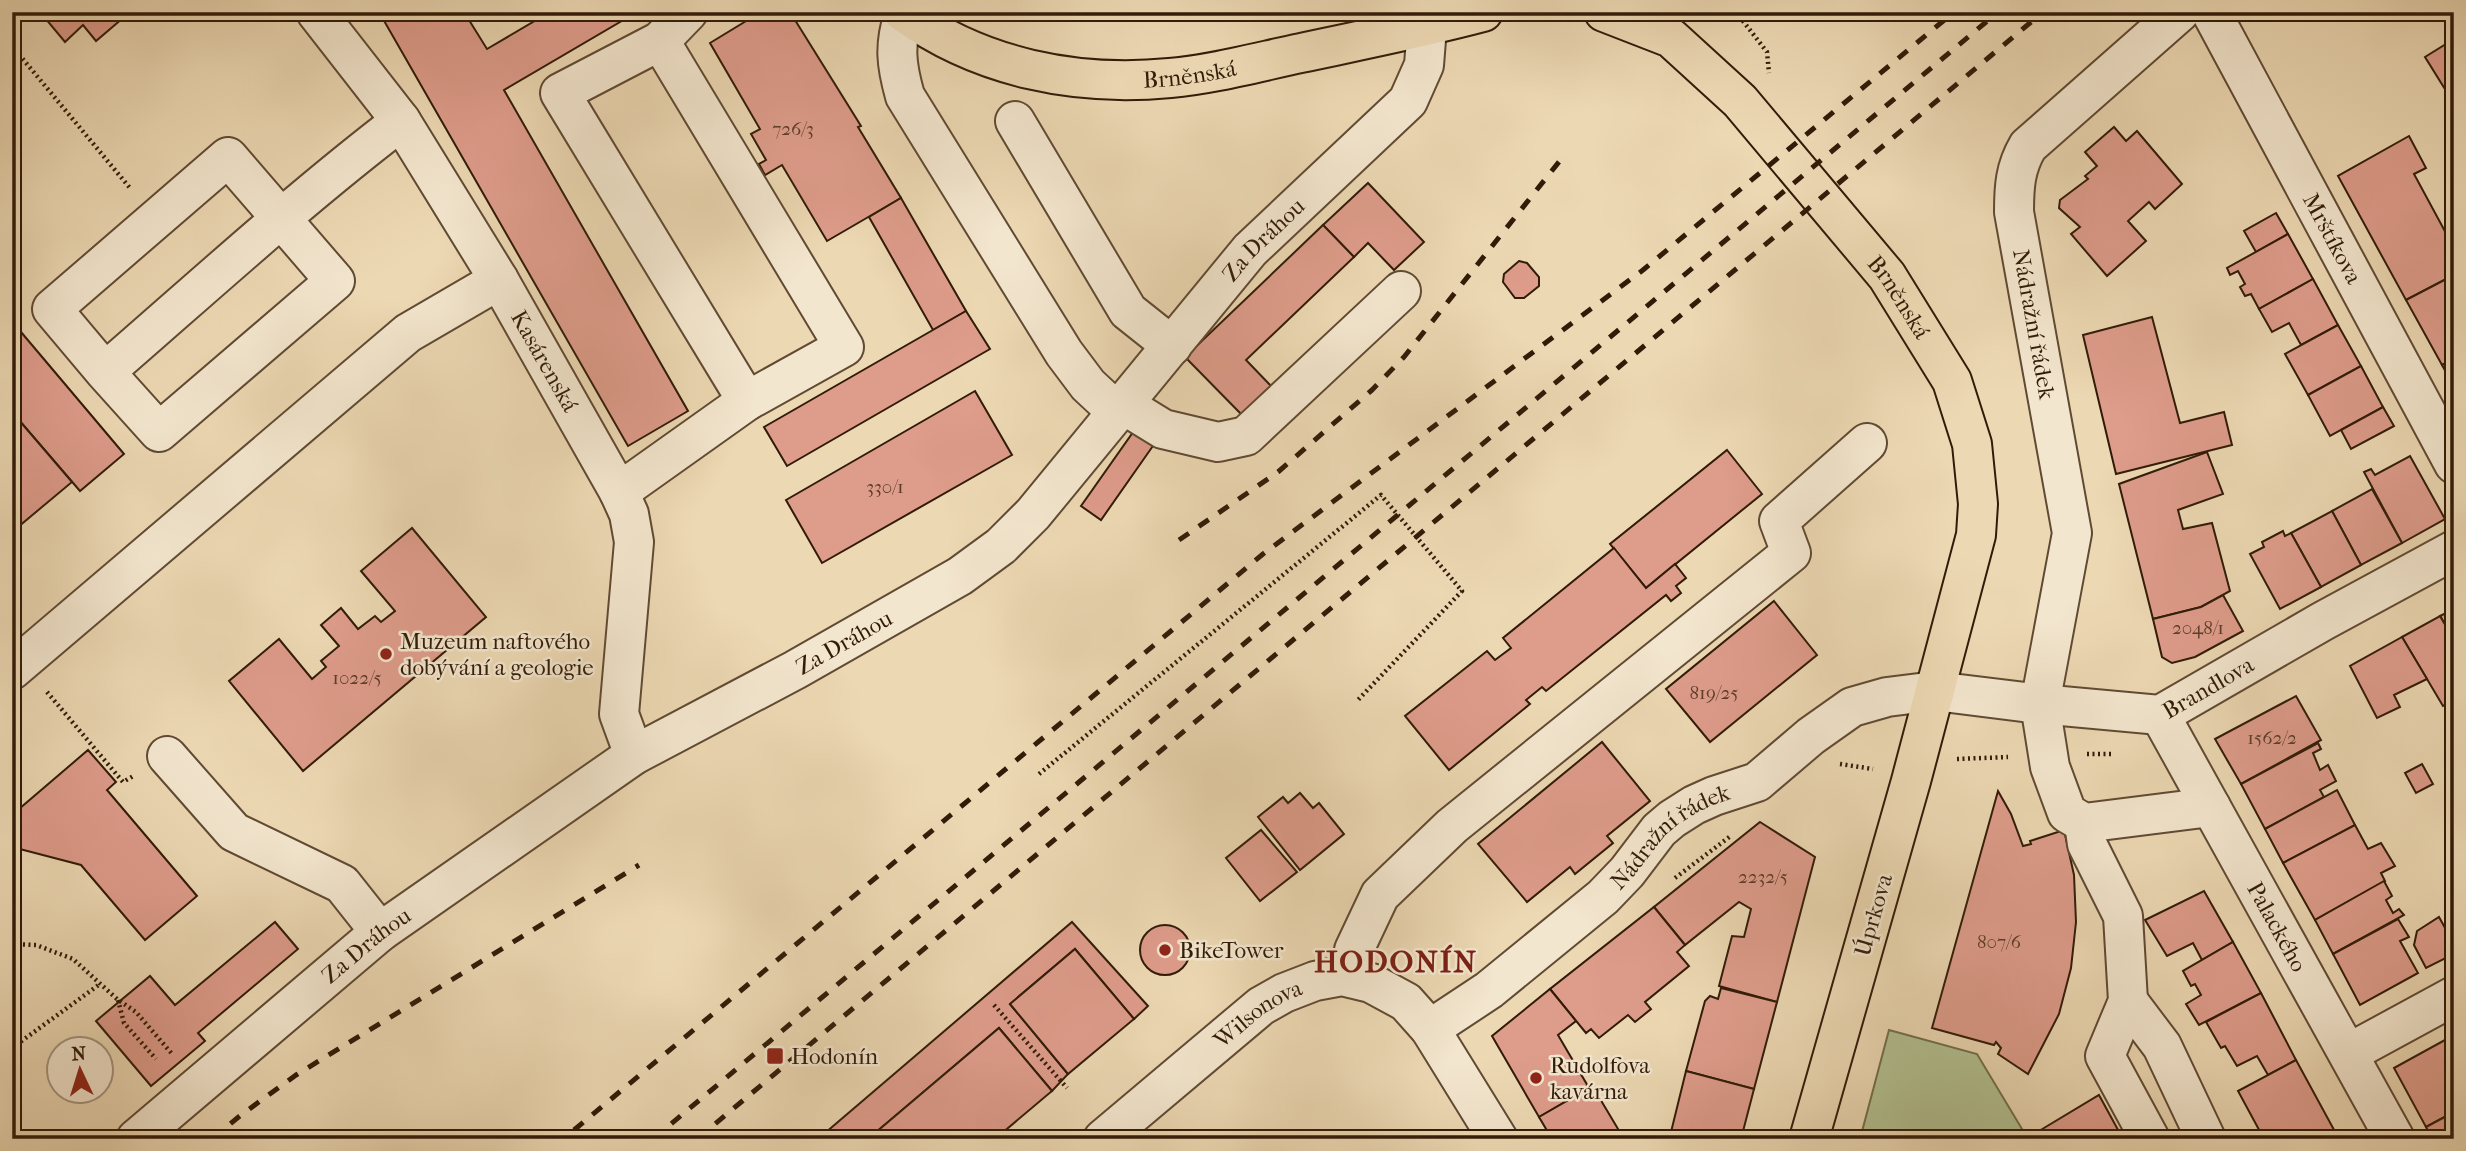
<svg xmlns="http://www.w3.org/2000/svg" width="2466" height="1151" font-family="'IM FELL French Canon',serif">
<style>
.green{fill:#b2c091;stroke:#726e4c;stroke-width:2}
.building{fill:#de9c8b;stroke:#311b08;stroke-width:2}
.lines{fill:none;stroke-linecap:round;stroke-linejoin:round}
.minor-casing{stroke:#604a33;stroke-width:42}
.major-casing{stroke:#311b08;stroke-width:42}
.path{stroke:#311b08;stroke-width:4.5;stroke-dasharray:2 3.5;stroke-linecap:butt}
.minor{stroke:#f3e6ce;stroke-width:38}
.major{stroke:#ecd8b3;stroke-width:38}
.rail{stroke:#311b08;stroke-width:5;stroke-dasharray:12 12;stroke-linecap:butt}
.poi-dot{fill:#8f2418;stroke:#f3e6ce;stroke-width:2.5}
.labels{text-anchor:middle;stroke-width:5;stroke-linejoin:round;paint-order:stroke}
.number-label{font-size:19px;fill:#5c3b29}
.street-label{font-size:23px;fill:#311b08;stroke:#f3e6ce}
.poi-label{font-size:23px;fill:#311b08;stroke:#f3e6ce;text-anchor:start}
.district-label{font-size:30px;font-weight:bold;letter-spacing:2px;fill:#7a1f14;stroke:#f3e6ce}
</style>
<rect width="100%" height="100%" fill="#ecd8b3"/>
<filter id="stains"><feTurbulence type="fractalNoise" baseFrequency=".00286" numOctaves="4"/><feColorMatrix values="0 0 0 0 .2 0 0 0 0 .09 0 0 0 0 .02 0 0 0 .5 -.17"/></filter>
<radialGradient id="worn" r=".72"><stop offset=".6" stop-color="#630" stop-opacity="0"/><stop offset="1" stop-color="#630" stop-opacity=".3"/></radialGradient>
<path class="green" d="M1889 1030 1977 1054 2028 1139H1860Z"/>
<g class="building">
<path d="M40 12H130L96 41 83 25 65 42Z"/>
<path d="M379 12H464L487 49 550 12H637L504 90 688 411 628 446Z"/>
<path d="M497 12H513L501 20Z"/>
<path d="M761 12H790L861 126 858 127 901 198 827 241 782 165 765 175 759 164 766 160 751 134 760 129 710 43Z"/>
<path d="M2454 39V102H2453L2425 57Z"/>
<path d="M2114 127 2126 141 2137 131 2182 184 2155 209 2149 202 2128 221 2146 241 2107 276 2071 234 2080 227 2059 208 2060 200 2088 179 2085 176 2097 166 2085 152Z"/>
<path d="M2409 136 2426 168 2414 174 2454 248V275L2406 300 2338 176Z"/>
<path d="M1368 183 1424 242 1394 270 1368 243 1354 257 1323 225Z"/>
<path d="M901 198 966 311 933 330 869 217Z"/>
<path d="M2276 213 2288 234 2256 252 2244 231Z"/>
<path d="M1323 225 1354 257 1246 360 1272 387 1243 416 1185 357Z"/>
<path d="M2288 234 2313 279 2259 309 2251 294 2245 296 2240 287 2245 284 2238 271 2230 275 2227 268Z"/>
<path d="M1519 261 1527 263 1539 277V286L1524 298H1515L1503 282 1504 274Z"/>
<path d="M2454 275V359L2442 365 2406 300Z"/>
<path d="M2313 279 2338 325 2301 345 2289 323 2272 332 2259 309Z"/>
<path d="M966 311 990 349 787 466 764 427Z"/>
<path d="M2152 317 2180 423 2224 412 2232 445 2116 474 2083 335Z"/>
<path d="M2338 325 2361 366 2308 395 2285 354Z"/>
<path d="M21 332 124 454 80 491 12 412V339Z"/>
<path d="M2454 359V387L2442 365Z"/>
<path d="M2361 366 2383 407 2330 436 2308 395Z"/>
<path d="M975 391 1012 455 822 563 786 500Z"/>
<path d="M2383 407 2394 426 2351 449 2341 430Z"/>
<path d="M12 412 72 482 12 532Z"/>
<path d="M1136 428 1155 443 1101 520 1081 506Z"/>
<path d="M1727 450 1762 494 1646 588 1610 544Z"/>
<path d="M2207 452 2223 494 2178 510 2183 529 2212 523 2230 591 2201 607 2153 619 2119 484Z"/>
<path d="M2410 456 2445 519 2402 543 2364 472 2371 469 2375 475Z"/>
<path d="M2372 489 2402 543 2361 565 2332 511Z"/>
<path d="M2332 511 2361 565 2321 587 2291 533Z"/>
<path d="M412 528 486 617 303 771 229 681 279 639 312 679 326 667 321 661 339 646 321 625 341 608 358 629 375 616 381 622 395 611 361 571Z"/>
<path d="M2283 531 2285 536 2291 533 2321 587 2280 609 2250 554 2264 547 2262 542Z"/>
<path d="M1614 548 1646 588 1675 564 1686 578 1676 586 1681 593 1671 601 1666 595 1546 691 1542 687 1526 700 1530 704 1449 770 1405 716 1487 651 1495 660 1511 648 1503 638Z"/>
<path d="M2223 595 2243 631 2195 657 2172 663 2162 657 2153 619 2201 607Z"/>
<path d="M1774 601 1817 655 1710 742 1666 689Z"/>
<path d="M2454 609V640L2440 616Z"/>
<path d="M2440 616 2454 640V690L2447 694 2451 702 2443 706 2402 637Z"/>
<path d="M2402 637 2427 679 2394 695 2400 707 2377 718 2350 666Z"/>
<path d="M2296 696 2321 740 2241 784 2215 739Z"/>
<path d="M1602 742 1650 801 1607 836 1613 843 1575 874 1570 867 1527 902 1478 844Z"/>
<path d="M2318 743 2321 749 2313 753 2320 770 2328 765 2336 781 2320 790 2324 797 2265 829 2241 784Z"/>
<path d="M88 750 116 782 107 790 197 896 145 940 81 865 12 847V815Z"/>
<path d="M2422 764 2433 784 2416 793 2405 773Z"/>
<path d="M2337 790 2355 825 2283 863 2265 829Z"/>
<path d="M1998 791 2011 814 2023 846 2031 844 2030 841 2064 830 2074 875 2076 922 2071 968 2059 1014 2028 1074 1998 1054 2001 1048 1996 1042 1994 1045 1932 1028Z"/>
<path d="M1300 793 1313 808 1319 803 1344 834 1300 870 1258 817 1283 797 1288 803Z"/>
<path d="M1760 822 1815 857 1777 1002 1719 986 1732 936 1744 937 1751 909 1739 902 1685 945 1654 907Z"/>
<path d="M2355 825 2368 849 2381 843 2395 866 2381 873 2385 881 2315 920 2283 863Z"/>
<path d="M1261 830 1297 872 1260 901 1226 858Z"/>
<path d="M2384 881 2392 896 2386 900 2393 913 2399 909 2404 915 2333 954 2315 920Z"/>
<path d="M2204 891 2233 942 2202 960 2193 943 2167 956 2145 920Z"/>
<path d="M1654 907 1685 945 1677 952 1689 966 1645 1002 1651 1009 1635 1022 1628 1015 1599 1038 1591 1029 1586 1033 1550 989Z"/>
<path d="M2439 917 2454 944V954L2426 968 2414 945 2417 931Z"/>
<path d="M2398 919 2409 937 2400 941 2418 973 2360 1005 2333 954Z"/>
<path d="M275 922 298 949 198 1033 205 1041 151 1086 96 1021 150 976 175 1005Z"/>
<path d="M1072 922 1148 1006 1134 1019 1075 949 1010 1004 1068 1074 1052 1091 999 1028 868 1139H818Z"/>
<circle cx="1165" cy="950" r="25"/>
<path d="M2233 942 2261 993 2199 1025 2186 1004 2201 995 2195 984 2191 986 2183 971Z"/>
<path d="M1075 949 1134 1019 1068 1074 1010 1004Z"/>
<path d="M1721 988 1777 1002 1754 1089 1686 1071 1705 1001 1710 996 1718 999Z"/>
<path d="M1550 989 1576 1021 1558 1035 1589 1088 1539 1117 1492 1036Z"/>
<path d="M2261 993 2296 1060 2268 1075 2257 1056 2237 1066 2225 1046 2221 1048 2206 1022Z"/>
<path d="M999 1028 1052 1091 995 1139H868Z"/>
<path d="M2454 1035V1112L2426 1127 2394 1068Z"/>
<path d="M2296 1060 2339 1139H2264L2238 1091Z"/>
<path d="M1686 1071 1754 1089 1741 1139H1675L1671 1132Z"/>
<path d="M1586 1090 1589 1096 1596 1092 1624 1139H1552L1539 1117Z"/>
<path d="M2099 1095 2123 1139H2037L2034 1134Z"/>
<path d="M2454 1112V1139H2432L2426 1127Z"/>
</g>
<g class="lines">
<defs>
<g id="minor">
<path id="s1" d="M316 12 401 121 499 280 619 492 629 514 634 542 619 714 634 755"/>
<path d="M688 12 660 41 560 93 747 401"/>
<path id="s2" d="M2180 12 2028 146C2015 168 2014 187 2014 212L2072 533 2040 704 2050 767 2067 813 2084 823 2211 807"/>
<path id="s3" d="M2211 12 2454 464"/>
<path d="M904 14C894 45 896 64 905 96L1064 353 1088 385 1117 412"/>
<path d="M1015 121 1128 311 1172 346"/>
<path d="M105 372 159 432 335 281 228 157 52 309 105 372C203 287 299 199 401 121"/>
<path d="M1124 405 1163 429 1218 442 1246 436 1401 291"/>
<path d="M619 492 747 401 844 347 660 41"/>
<path d="M12 670 408 333 499 280"/>
<path id="s4" d="M2160 715 2395 1139"/>
<path d="M167 756 234 832 342 884 380 932"/>
<path d="M2084 823 2087 844 2123 916 2128 1001 2105 1056 2150 1139"/>
<path d="M1352 978 1354 950 1380 895 1452 826 1791 553 1779 521 1867 443"/>
<path d="M2128 1001 2162 1046 2206 1139"/>
<path id="s5" d="M1430 1029 1489 990 1603 897 1627 872 1659 830 1672 819 1694 805 1714 796 1757 782 1811 736 1852 707 1887 697 1935 691 2040 704 2160 715 2323 621 2454 550"/>
<path d="M2349 1053 2454 996"/>
<path id="s6" d="M136 1139 380 932 634 755 795 670 960 576 1001 546 1033 514 1250 250 1408 101 1424 65 1427 27"/>
<path id="s7" d="M1103 1139 1261 1006 1284 993 1315 981 1342 976 1371 983 1406 1002 1430 1029 1498 1139"/>
</g>
<g id="major">
<path id="s8" d="M903 12C980 68 1076 87 1170 78 1214 74 1258 62 1301 53 1362 40 1423 28 1483 12"/>
<path id="s9" d="M1604 12 1671 38 1740 101 1887 276 1952 381 1972 444 1978 504 1976 535 1911 781 1809 1139"/>
</g>
</defs>
<use href="#minor" class="minor-casing"/>
<use href="#major" class="major-casing"/>
<g class="path">
<path d="M1736 12 1767 52 1769 73"/>
<path d="M12 46 130 188"/>
<path d="M47 692 123 782 135 775"/>
<path d="M2087 754H2113"/>
<path d="M1957 759 2008 757"/>
<path d="M1840 764 1873 769"/>
<path d="M1039 774 1381 495 1462 591 1357 701"/>
<path d="M1675 878 1732 835"/>
<path d="M12 944 36 945 73 959 117 999 136 1012 173 1055"/>
<path d="M118 1000 124 1023 156 1059"/>
<path d="M994 1005 1067 1088"/>
<path d="M12 1048 100 984"/>
</g>
<use href="#minor" class="minor"/>
<use href="#major" class="major"/>
<g class="rail">
<path d="M1179 540 1278 472 1372 390 1404 357 1566 153"/>
<path d="M574 1130 1263 554 1643 270 1954 12"/>
<path d="M212 1139 241 1115 296 1075 639 865"/>
<path d="M653 1139 1998 12"/>
<path d="M697 1139 2043 12"/>
</g>
</g>
<g class="poi-dot">
<circle cx="386" cy="654" r="7"/>
<circle cx="1165" cy="950" r="7"/>
<rect x="766" y="1047" width="18" height="18" rx="3.5"/>
<circle cx="1536" cy="1078" r="7"/>
</g>
<g class="labels">
<g class="number-label">
<text x="793" y="135">726/3</text>
<text x="885" y="493">330/1</text>
<text x="2198" y="634">2048/1</text>
<text x="357" y="684">1022/5</text>
<text x="1714" y="699">819/25</text>
<text x="2272" y="744">1562/2</text>
<text x="1763" y="883">2232/5</text>
<text x="1999" y="948">807/6</text>
</g>
<g class="street-label">
<text dy="8" stroke="none"><textPath href="#s8" startOffset="301">Brněnská</textPath></text>
<text dy="8" stroke="none"><textPath href="#s3" startOffset="257">Mrštíkova</textPath></text>
<text dy="8" stroke="none"><textPath href="#s6" startOffset="1456">Za Dráhou</textPath></text>
<text dy="8" stroke="none"><textPath href="#s9" startOffset="418">Brněnská</textPath></text>
<text dy="8" stroke="none"><textPath href="#s2" startOffset="385">Nádražní řádek</textPath></text>
<text dy="8" stroke="none"><textPath href="#s1" startOffset="418">Kasárenská</textPath></text>
<text dy="8" stroke="none"><textPath href="#s6" startOffset="868">Za Dráhou</textPath></text>
<text dy="8" stroke="none"><textPath href="#s5" startOffset="903">Brandlova</textPath></text>
<text dy="8" stroke="none"><textPath href="#s5" startOffset="310">Nádražní řádek</textPath></text>
<text transform="translate(1873 915) rotate(-74)" y="8">Úprkova</text>
<text dy="8" stroke="none"><textPath href="#s4" startOffset="242">Palackého</textPath></text>
<text dy="8" stroke="none"><textPath href="#s6" startOffset="301">Za Dráhou</textPath></text>
<text dy="8" stroke="none"><textPath href="#s7" startOffset="200">Wilsonova</textPath></text>
</g>
<g class="poi-label">
<text x="400" y="649">Muzeum naftového<tspan x="400" dy="26">dobývání a geologie</tspan></text>
<text x="1179" y="958">BikeTower</text>
<text x="791" y="1064">Hodonín</text>
<text x="1550" y="1073">Rudolfova<tspan x="1550" dy="26">kavárna</tspan></text>
</g>
<g class="district-label">
<text x="1396" y="972">HODONÍN</text>
</g>
</g>
<rect width="2466" height="1151" fill="none" stroke="#ecd8b3" stroke-width="42"/>
<rect x="14" y="14" width="2438" height="1123" fill="none" stroke="#311b08" stroke-width="3.5"/>
<rect x="21" y="21" width="2424" height="1109" fill="none" stroke="#311b08" stroke-width="2"/>
<g transform="translate(80 1070) rotate(356)"><circle r="33" fill="#f3e6ce" stroke="#a5957f" stroke-width="2"/>
<path d="M0-5L12 26L0 18L-12 26Z" fill="#8f2418"/>
<text y="-10" font-size="19" font-weight="bold" text-anchor="middle" fill="#311b08">N</text>
</g>
<rect width="100%" height="100%" filter="url(#stains)"/>
<rect width="100%" height="100%" fill="url(#worn)"/>
</svg>
